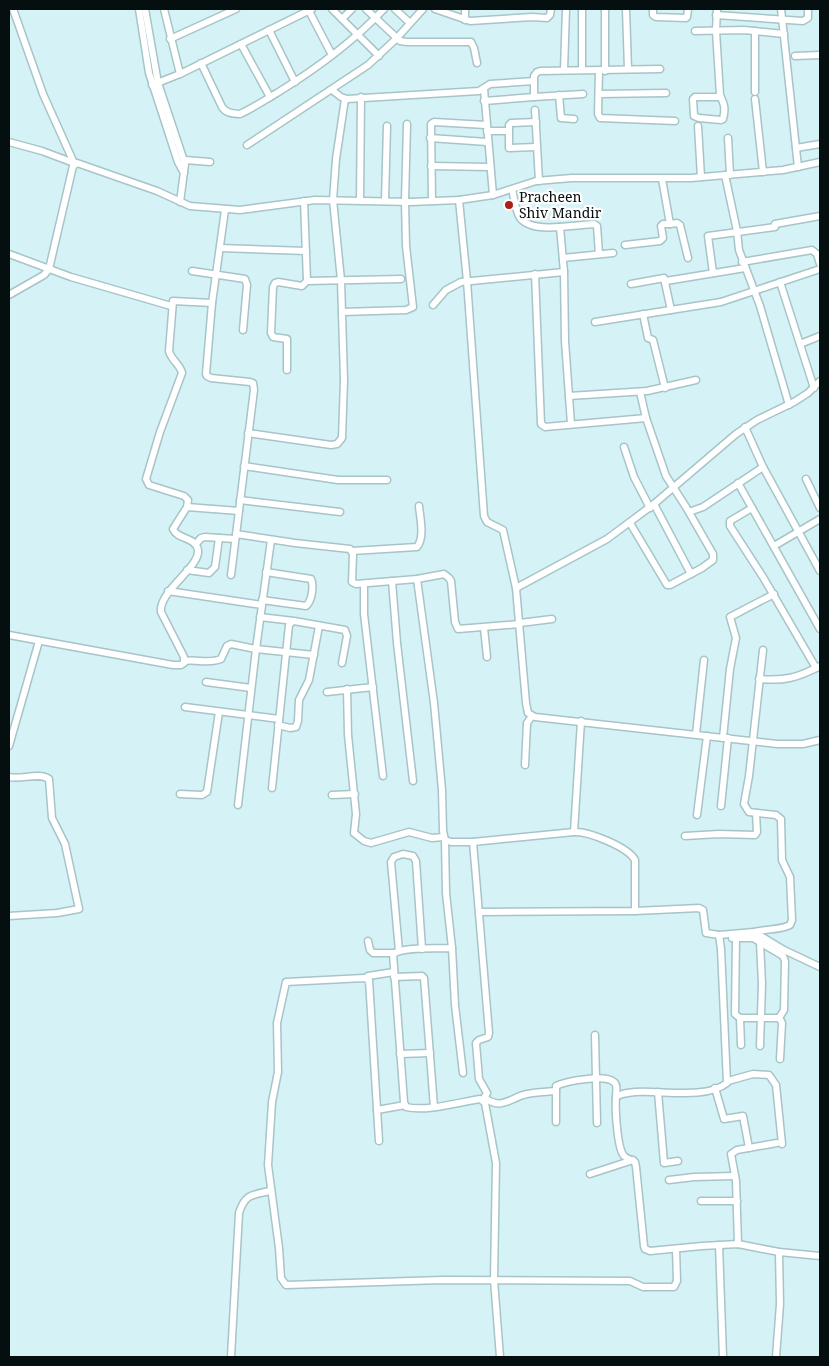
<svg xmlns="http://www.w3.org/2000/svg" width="829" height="1366" font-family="'Noto Serif',serif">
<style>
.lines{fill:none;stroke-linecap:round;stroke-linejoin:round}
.minor-casing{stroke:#a7c4c7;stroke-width:9}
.minor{stroke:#fff;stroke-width:6}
.poi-dot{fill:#ae1e14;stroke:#fff;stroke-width:2}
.labels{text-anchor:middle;stroke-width:4.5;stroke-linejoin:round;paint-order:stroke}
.poi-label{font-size:14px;fill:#050f10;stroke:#fff;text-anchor:start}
</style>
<rect width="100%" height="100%" fill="#d5f3f6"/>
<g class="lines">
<defs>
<g id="minor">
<path d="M13 9 43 94 74 163"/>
<path d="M139 9 149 73 178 162 184 173"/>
<path d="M145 9 158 83 185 164 180 202"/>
<path d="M164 9 180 74"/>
<path d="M332 9 379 56"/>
<path d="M366 9 400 41 407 42H471L474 48 477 63"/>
<path d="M395 9 410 23"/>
<path d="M435 9 470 21 532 17 547 18 550 15 551 9"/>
<path d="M582 9V70"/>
<path d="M605 9V71"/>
<path d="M626 9 628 69"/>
<path d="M653 9V15L656 17 686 18 687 17 688 9"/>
<path d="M717 9 716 31 720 95C724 104 726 108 723 119L721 120 699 118 694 116 693 99 695 97H721"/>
<path d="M781 9 798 167"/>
<path d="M309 11 332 55"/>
<path d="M716 15 803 21 808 18V9"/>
<path d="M342 19 352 9"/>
<path d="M465 20V9"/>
<path d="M269 30 295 82"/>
<path d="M695 31 744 30 784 34"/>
<path d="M755 31V92"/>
<path d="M170 39 236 9"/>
<path d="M241 44 270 97"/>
<path d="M795 56 820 55"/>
<path d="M201 63 222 107C226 113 232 114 240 114 253 108 265 100 277 93 316 69 353 42 384 9"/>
<path d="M564 70 566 9"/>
<path d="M599 71 598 114 600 118 675 121"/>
<path d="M152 85 180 74 312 9"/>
<path d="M484 89 493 195"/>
<path d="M332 90 341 97 347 99 479 91 490 84 534 81"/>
<path d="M599 94 666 93"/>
<path d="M559 95 561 118 574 119"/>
<path d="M534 97V76L537 72 540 71 660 69"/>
<path d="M755 99 763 172"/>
<path d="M484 101 534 97 583 94"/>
<path d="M535 110 539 181"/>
<path d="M536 122 511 123 509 125V148L536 147"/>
<path d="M698 126 701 177"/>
<path d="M487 131H508"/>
<path d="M430 138 487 142"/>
<path d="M728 138 730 175"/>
<path d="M9 142 42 151 74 163"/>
<path d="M247 145 368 65 396 39 423 9"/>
<path d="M796 148 820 144"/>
<path d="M185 160 210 162"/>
<path d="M431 166 490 167"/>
<path d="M725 175 737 231 739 250 760 306 789 405"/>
<path d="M662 179 670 224 677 223 680 225 688 258"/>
<path d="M512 189C514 197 515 208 519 216 526 229 548 228 560 227L564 272 565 341 571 424"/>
<path d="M360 200 361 97"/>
<path d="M459 200 467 281 484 516 487 522 503 530 516 588 526 703 528 713 535 717 777 744H803L820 740"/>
<path d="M385 201 387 126"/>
<path d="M432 201 431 124 434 122 486 125"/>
<path d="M225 210 212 303 206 374 207 376 211 378 250 382 253 383 254 390 231 575"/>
<path d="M775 224 820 216"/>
<path d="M560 227 594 224 597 226 599 254"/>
<path d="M625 245 660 241 663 238 661 226 663 224H670"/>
<path d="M220 248 306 251"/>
<path d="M9 254 71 277 171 306"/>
<path d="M563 258 613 253"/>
<path d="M742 262 812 250 817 254 820 264"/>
<path d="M192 271 245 279 247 285 243 330"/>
<path d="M713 273 708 236 775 227"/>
<path d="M535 274 541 424 545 427 646 418"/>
<path d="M307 281 401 279"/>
<path d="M666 281 745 268"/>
<path d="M780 282 814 388"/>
<path d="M631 284 664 278 671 310"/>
<path d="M9 295 44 275 49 269 73 166 77 163 157 191 190 206 240 210 315 200 411 202 459 200 493 195 536 181 572 178H691L783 170 820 162"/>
<path d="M433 305 446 290 461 282 564 272"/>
<path d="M342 312 406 310 413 307 406 246 405 201 407 124"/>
<path d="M643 314 648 338 653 340 665 388"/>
<path d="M595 322 721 302 820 269"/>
<path d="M800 344 820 336"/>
<path d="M287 370V339L273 337 271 333 273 287 275 283 278 282 302 286 307 281 304 201"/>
<path d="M569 396 647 391 696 380"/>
<path d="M745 427 763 467 820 571"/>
<path d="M248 433 331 445 337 444 342 438 344 380 341 280 333 200 336 159 345 99"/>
<path d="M624 447 634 477 650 508"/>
<path d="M244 466 338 480H387"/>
<path d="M806 479 820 508"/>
<path d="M738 483 820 629"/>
<path d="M240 500 340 512"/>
<path d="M654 504 691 574"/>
<path d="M187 507 239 511"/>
<path d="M752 508 730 521V526L763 577 816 668"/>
<path d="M689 512 703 507 763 467"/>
<path d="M630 523 667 585H670L702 568 713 560V554L686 507 666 476 646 418 640 392"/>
<path d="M236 534 295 543 350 549 353 554 352 582 356 584 417 579 444 574 449 578 451 581 455 622 458 629 520 624"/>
<path d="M196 544 201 538 205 537 235 539"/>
<path d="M774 546 820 519"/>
<path d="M352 551 417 547C425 537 420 518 419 506"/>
<path d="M187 570 209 573 215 567 219 538"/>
<path d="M417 579 434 703 442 790 443 831 445 840 451 842H473L574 832C588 831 628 847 635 860V911"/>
<path d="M392 581 397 643 413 781"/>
<path d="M364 584V614L383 776"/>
<path d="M516 588 607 539 654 504 736 434 757 420 794 402 808 393 820 381"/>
<path d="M168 591 262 605"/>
<path d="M262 600 306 606C312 601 314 586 311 579L266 572"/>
<path d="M260 617 294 621 345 630 347 636 342 663"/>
<path d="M520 623 552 619"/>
<path d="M484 628 487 657"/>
<path d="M9 635 173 665H181L184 663V657L161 612C158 590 206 564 197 547 193 537 177 539 173 529L187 507 188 500 184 496 149 485 146 479 160 432 182 373C180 364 171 360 169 351L173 301 212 303"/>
<path d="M184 661C196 659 210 664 221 659L227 646 231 644 256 649 314 655"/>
<path d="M759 679C785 681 797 678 820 666"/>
<path d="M206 682 251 688"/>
<path d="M347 689 348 735 356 814 354 833 364 841 371 843 409 832 432 838 444 837"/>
<path d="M327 692 373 687"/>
<path d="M185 707 279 719"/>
<path d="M278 725 290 728 296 727 298 721 299 700 309 680 319 626"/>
<path d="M696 734 704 660"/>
<path d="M723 738 730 669 736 638 730 617 774 594"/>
<path d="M9 746 39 641"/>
<path d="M525 765 527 723 532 716"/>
<path d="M9 777C21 780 39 772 49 779L52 818 65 844 79 909 57 913 9 916"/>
<path d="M272 788 289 625 292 622"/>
<path d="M180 794 202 795 207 792 219 712"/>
<path d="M332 795 355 794"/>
<path d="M238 805 256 649 271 540"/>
<path d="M721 806 728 738"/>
<path d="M697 815 707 736"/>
<path d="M574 832 581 721"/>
<path d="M685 836 719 834 755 835 757 832 756 813"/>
<path d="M445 840 446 893 452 948 455 1005 463 1073"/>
<path d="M473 842 489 1033 488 1037 479 1040 476 1043 479 1079 487 1093 483 1100"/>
<path d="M479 912 635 911 699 908 703 910 706 933 719 935 754 932 784 950 820 967"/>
<path d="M754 932C764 929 781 930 790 925L792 920 790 877 782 860 781 819 776 815 749 812 744 804 749 776 763 650"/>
<path d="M719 935 721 949 727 1083C705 1100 661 1090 635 1092 628 1093 621 1093 616 1097 615 1108 617 1148 624 1156 627 1159 632 1160 635 1162L636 1167 644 1246 645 1249 650 1251 702 1246 738 1244 779 1252 820 1256"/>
<path d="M732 938H753L783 956 785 961 784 1010 779 1018"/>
<path d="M736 938 735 1014 740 1018H777L780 1019 782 1023 780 1059"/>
<path d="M368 941 370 950 373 953H394"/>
<path d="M760 942 762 984 760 1046"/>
<path d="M452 948C438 949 404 946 393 954L404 1102 406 1107C426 1112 460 1102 480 1099L485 1103 496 1163 494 1280 500 1357"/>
<path d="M399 951 391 862 394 857 403 854 413 856 416 861 422 949"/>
<path d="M368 976 394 972"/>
<path d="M394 977 422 976 424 978 434 1107"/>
<path d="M740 1018 741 1045"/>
<path d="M595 1035 597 1123"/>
<path d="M400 1054 430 1053"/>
<path d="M728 1081 753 1074 769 1075 776 1085 782 1144"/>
<path d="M715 1088 724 1119 743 1116 749 1148"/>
<path d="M658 1092 664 1163 678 1161"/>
<path d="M485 1098C502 1111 511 1097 527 1094 536 1092 546 1092 556 1091"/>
<path d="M377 1110 405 1105"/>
<path d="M556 1122V1086C566 1081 605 1074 614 1082 618 1085 616 1092 616 1097"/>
<path d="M379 1141 369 980 364 978 286 982 277 1023 278 1072 272 1102 268 1165 279 1248 281 1278 286 1285 442 1280 630 1281 643 1287H674L677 1281 676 1249"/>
<path d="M590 1174 633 1160"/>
<path d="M669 1180 694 1177 735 1176"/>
<path d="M701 1201H737"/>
<path d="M738 1244 736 1181 731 1154 737 1150 777 1143"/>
<path d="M719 1245 723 1357"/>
<path d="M231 1357 239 1213C245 1194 252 1195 270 1191"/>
<path d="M776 1357 780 1304 779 1252"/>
</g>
</defs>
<use href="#minor" class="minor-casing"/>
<use href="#minor" class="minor"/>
</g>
<circle class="poi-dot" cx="509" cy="205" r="5"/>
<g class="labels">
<g class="poi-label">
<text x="519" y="202">Pracheen<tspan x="519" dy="16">Shiv Mandir</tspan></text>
</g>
</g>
<rect width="829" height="1366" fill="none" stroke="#050f10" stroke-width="20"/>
</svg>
